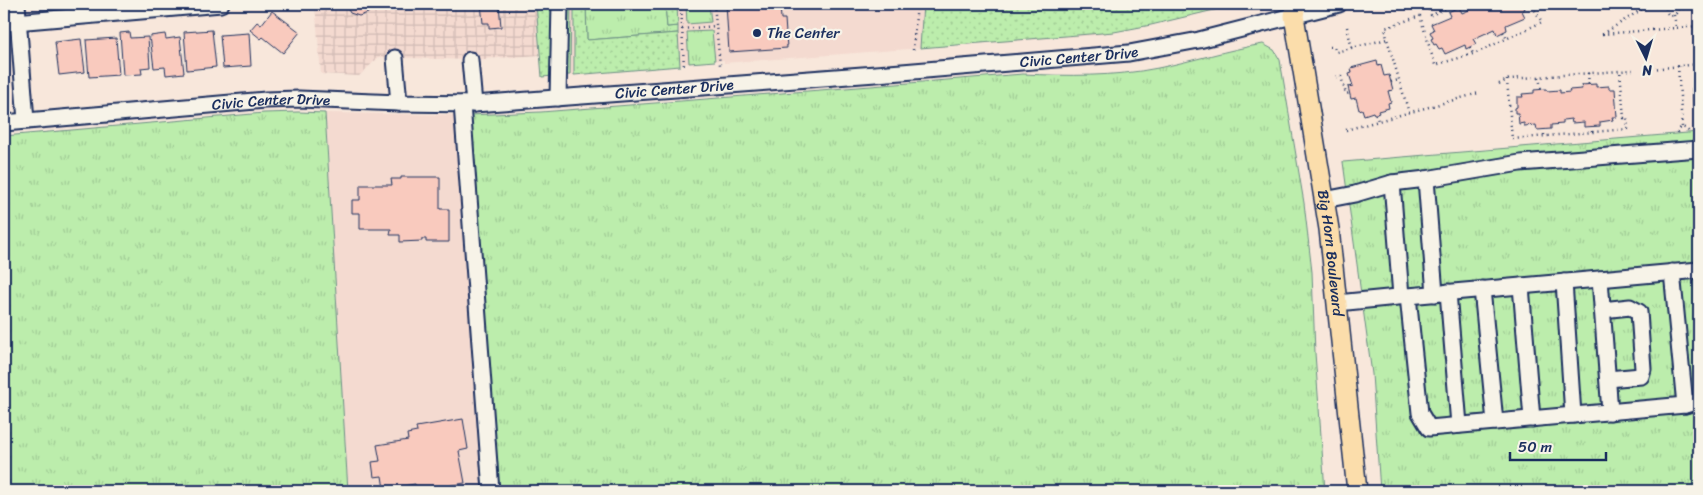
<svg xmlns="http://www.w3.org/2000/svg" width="1703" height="495" font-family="Sriracha,sans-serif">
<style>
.built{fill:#f4dad0}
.industrial{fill:url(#industrial-grid)}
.grass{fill:url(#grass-tufts);stroke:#6c8e85}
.park{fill:url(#park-dots);stroke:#6c8e85}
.building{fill:#f9cabe;stroke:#1b2f5e}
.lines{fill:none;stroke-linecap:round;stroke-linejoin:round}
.minor-casing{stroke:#1b2f5e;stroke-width:19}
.major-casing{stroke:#1b2f5e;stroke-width:22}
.path{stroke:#1b2f5e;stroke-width:2.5;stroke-dasharray:1 4;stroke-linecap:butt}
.minor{stroke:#f7f3e8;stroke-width:15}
.major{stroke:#fbddab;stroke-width:19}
.poi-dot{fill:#1b2f5e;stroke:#f7f3e8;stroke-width:2}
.labels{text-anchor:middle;stroke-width:4.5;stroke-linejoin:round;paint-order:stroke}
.poi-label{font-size:15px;fill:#1b2f5e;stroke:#f7f3e8;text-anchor:start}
.street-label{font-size:15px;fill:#1b2f5e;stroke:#f7f3e8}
</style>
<defs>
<pattern id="industrial-grid" width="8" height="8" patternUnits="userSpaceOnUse" patternTransform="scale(1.25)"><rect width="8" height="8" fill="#f4dad0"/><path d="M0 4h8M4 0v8" fill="none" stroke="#d1bbb5"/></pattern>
<pattern id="grass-tufts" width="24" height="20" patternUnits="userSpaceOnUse" patternTransform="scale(1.25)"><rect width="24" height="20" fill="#bcedac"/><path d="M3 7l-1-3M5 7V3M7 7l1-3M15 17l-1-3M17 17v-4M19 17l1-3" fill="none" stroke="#a1cc96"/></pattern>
<pattern id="park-dots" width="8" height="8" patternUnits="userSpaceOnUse" patternTransform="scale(1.25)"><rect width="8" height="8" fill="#bcedac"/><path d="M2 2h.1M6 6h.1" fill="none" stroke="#a1cc96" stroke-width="1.8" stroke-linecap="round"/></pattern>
</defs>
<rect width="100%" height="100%" fill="#f8e7db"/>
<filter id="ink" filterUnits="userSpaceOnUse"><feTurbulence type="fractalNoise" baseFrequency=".02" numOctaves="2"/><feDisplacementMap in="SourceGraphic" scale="10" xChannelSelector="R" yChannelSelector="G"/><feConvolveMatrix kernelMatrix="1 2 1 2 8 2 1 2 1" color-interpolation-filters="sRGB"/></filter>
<g filter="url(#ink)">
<g class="built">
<path d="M536 4H1243L1151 25 1095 35 724 63V60L680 64V66L542 77Z"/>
<path d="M325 113 469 115 499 491H348Z"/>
</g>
<path class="industrial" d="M315 4H536L540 55 470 60 379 57 359 76 321 74Z"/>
<g class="grass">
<path d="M586 4H665L667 27 678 26V33L587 40Z"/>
<path d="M686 4H709L711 22 687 24Z"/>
<path d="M712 31 715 61 689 63 687 32Z"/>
<path d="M1263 44 1274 50 1280 60 1304 203 1312 272 1315 353 1325 491H499L469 115 541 112 1023 74C1067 76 1114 77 1158 68 1193 61 1227 50 1263 44Z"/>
<path d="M298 112 325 113 348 491H4V136L264 113Z"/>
<path d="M1699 132V491H1380L1372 374 1343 162Z"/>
</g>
<g class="park">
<path d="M536 4H553V76L542 77Z"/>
<path d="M566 4H571L570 75H566Z"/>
<path d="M574 4H586L587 40 678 33 680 66 574 75Z"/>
<path d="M665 4H677L678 26 667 27Z"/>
<path d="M923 4H1232L1235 5 1151 25 1114 32 920 48Z"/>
</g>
<g class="building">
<path d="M345 4H373L368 13 359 16 350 13Z"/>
<path d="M481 4H499L501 27 489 28V23H483Z"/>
<path d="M726 4H780L781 19H785L787 48 729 52Z"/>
<path d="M1483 4H1523L1525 9 1522 11 1525 17 1506 25 1507 30 1497 35 1495 29 1473 39 1476 44 1466 49 1465 45 1445 54 1442 48 1439 49 1436 44 1434 45 1431 39 1433 38 1430 32 1434 30 1431 24 1450 16 1448 12 1459 7 1462 13Z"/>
<path d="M272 11 300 32 283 53 263 37 261 39 250 30 257 22 261 25Z"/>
<path d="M212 30 216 67 187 70 184 32Z"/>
<path d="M129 32 130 38 148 37 150 67 141 68 142 74 123 75 120 33Z"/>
<path d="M249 33 251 66 223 68 220 35Z"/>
<path d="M165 34 166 39 180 37 184 73 166 75 165 67 154 68 150 36Z"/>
<path d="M116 38 119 75 89 77 86 40Z"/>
<path d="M81 39 85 72 59 75 55 42Z"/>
<path d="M1377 61 1378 66 1381 65 1384 76 1389 75 1393 90 1388 91 1391 102 1388 103 1389 108 1378 111 1379 113 1376 114H1374L1373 112 1364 115 1362 109 1359 110 1356 98 1351 99 1348 87 1353 86 1349 74 1352 73 1351 68Z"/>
<path d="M1695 80H1699V113H1697V106H1693L1692 88H1696Z"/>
<path d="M1596 84V87L1609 86V89H1615L1617 117H1612L1613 120 1600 122V126L1584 127V122L1572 123 1571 119 1563 120V124L1551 125V129L1537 130 1536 125 1524 126V123L1519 124 1518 113H1515V108L1517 107V97H1523L1522 94 1534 93V90L1546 89 1547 91 1560 90V93L1570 92 1569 90 1582 89 1581 85Z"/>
<path d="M401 177H440V209H449V242H426V239H422V241L400 242V235H390L391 229H360V213H352V200H360V185H392L391 179H401Z"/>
<path d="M463 419 468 449 459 451 465 483 416 491 415 484 384 489 382 476 374 477 372 462 380 461 377 445 408 440 407 434 417 432 416 427Z"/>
</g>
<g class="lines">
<defs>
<g id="minor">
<path d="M17 4 26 121"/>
<path d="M4 23 221 4"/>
<path d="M395 58 399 103"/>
<path d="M470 60 474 104"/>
<path d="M558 98 560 4"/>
<path d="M462 104 491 491"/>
<path id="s1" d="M4 123 266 100 299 99 399 103 474 104 902 72 1129 53 1199 40 1339 4"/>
<path d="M1426 179 1520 163 1699 149"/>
<path d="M1324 200 1355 194 1392 183"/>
<path d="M1672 272 1685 405"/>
<path d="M1600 279 1610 412"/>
<path d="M1564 282 1573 415"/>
<path d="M1521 286 1532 419"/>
<path d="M1482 289 1495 422"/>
<path d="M1448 292 1459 425"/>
<path d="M1401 296 1392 183 1426 179 1435 294"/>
<path d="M1408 296 1699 270"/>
<path d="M1337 303 1408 296 1420 413 1429 428 1685 405 1699 401"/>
<path d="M1602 310 1630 307 1639 312 1643 369 1641 376 1608 379"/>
</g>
<g id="major">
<path id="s2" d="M1296 4 1294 16 1329 229 1357 491"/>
</g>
</defs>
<use href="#minor" class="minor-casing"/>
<use href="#major" class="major-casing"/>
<g class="path">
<path d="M681 4 684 68"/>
<path d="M714 4 720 65"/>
<path d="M1247 4H1248"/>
<path d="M1576 4H1578"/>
<path d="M1650 4 1603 34 1699 26"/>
<path d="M1669 4 1666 8C1666 17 1675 18 1678 10L1674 4"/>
<path d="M1427 5 1431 15 1452 6 1454 10"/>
<path d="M1678 9 1699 7"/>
<path d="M1674 15 1676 27"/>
<path d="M1347 27 1352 49"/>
<path d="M682 29 716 26"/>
<path d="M1503 32 1507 39"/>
<path d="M1330 47H1334L1336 52 1387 39"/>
<path d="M1470 47 1473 54"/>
<path d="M913 50 917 4"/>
<path d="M1678 66 1682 127"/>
<path d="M1652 69 1699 64"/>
<path d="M1588 73 1589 85"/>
<path d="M1336 77 1341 76 1346 94 1350 93"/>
<path d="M1539 77 1541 89"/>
<path d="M1507 80 1512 139 1628 129 1627 117 1624 118 1620 70"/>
<path d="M1391 82 1399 80"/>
<path d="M1499 84 1509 79 1633 70"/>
<path d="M1409 113 1387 39 1385 28 1420 16 1435 65 1476 53 1542 22 1531 4"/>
<path d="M1376 114 1378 121"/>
<path d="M1592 126V132"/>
<path d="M1544 129V136"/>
<path d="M1346 130 1479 93"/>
<path d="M1677 133 1678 130 1682 127 1687 129 1689 132"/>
</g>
<use href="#minor" class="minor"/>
<use href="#major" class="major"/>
</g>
</g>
<circle class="poi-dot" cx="757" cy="33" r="5"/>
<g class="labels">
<g class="poi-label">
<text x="767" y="38">The Center</text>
</g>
<g class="street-label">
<text dy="5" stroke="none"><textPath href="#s1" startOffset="1078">Civic Center Drive</textPath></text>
<text dy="5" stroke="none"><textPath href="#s1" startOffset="672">Civic Center Drive</textPath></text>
<text dy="5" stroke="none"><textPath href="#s1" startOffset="268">Civic Center Drive</textPath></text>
<text dy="5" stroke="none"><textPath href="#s2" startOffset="252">Big Horn Boulevard</textPath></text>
</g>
</g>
<rect width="1703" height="495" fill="none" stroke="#f7f3e8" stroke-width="20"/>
<rect x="10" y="10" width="1683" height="475" fill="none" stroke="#1b2f5e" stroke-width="2" filter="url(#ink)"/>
<g transform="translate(1646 58) rotate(175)" stroke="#f7f3e8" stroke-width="4" paint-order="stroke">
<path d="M0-4L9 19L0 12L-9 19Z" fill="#1b2f5e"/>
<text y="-8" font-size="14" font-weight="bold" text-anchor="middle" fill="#1b2f5e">N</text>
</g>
<path d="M1510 452v8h96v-8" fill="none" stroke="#1b2f5e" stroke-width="2.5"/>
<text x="1518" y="452" font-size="15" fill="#1b2f5e" stroke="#f7f3e8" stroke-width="4" paint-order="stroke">50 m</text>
</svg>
